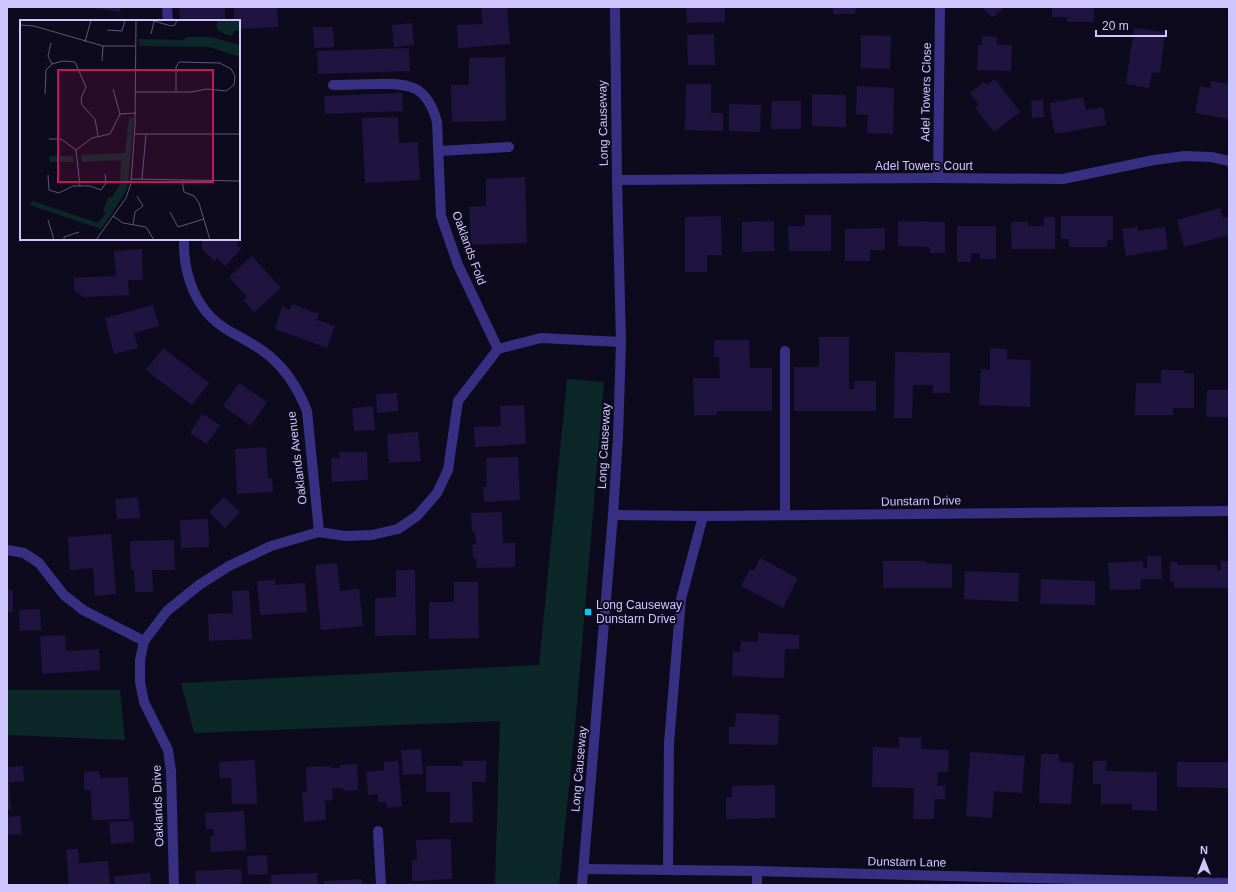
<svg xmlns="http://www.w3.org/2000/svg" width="1236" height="892" font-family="Arial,sans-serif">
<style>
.green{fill:#0c2728}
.building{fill:#1f1440}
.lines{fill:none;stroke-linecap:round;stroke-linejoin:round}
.minor{stroke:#373082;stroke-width:10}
.poi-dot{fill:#00ccf1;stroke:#0e0a1e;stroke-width:1.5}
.labels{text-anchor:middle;stroke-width:4;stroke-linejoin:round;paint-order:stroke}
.street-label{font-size:12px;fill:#d0c6ff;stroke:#0e0a1e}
.poi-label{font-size:12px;fill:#d0c6ff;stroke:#0e0a1e;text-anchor:start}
.inset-road{fill:none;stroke:#5c5578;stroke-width:1}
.view{fill:#c2185b;fill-opacity:0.15;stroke:#c2185b;stroke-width:2}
.inset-edge{fill:none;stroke:#d0c6ff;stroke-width:2}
</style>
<rect width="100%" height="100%" fill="#0e0a1e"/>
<g class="green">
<path d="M567 379 604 382 575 727 559 885H495L500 721 194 733 181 683 539 665Z"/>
<path d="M7 690H120L125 740 7 735Z"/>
</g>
<g class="building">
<path d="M94 7H121L120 12 94 8Z"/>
<path d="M179 7H225V21H180Z"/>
<path d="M234 7H277L278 27 239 29V21H234Z"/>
<path d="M481 7H507L510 44 458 48 457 25 483 24Z"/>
<path d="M686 7H725V22L687 23Z"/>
<path d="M833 7H856L855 14H833Z"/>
<path d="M982 7H1005L992 18Z"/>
<path d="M1052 7H1094V22H1067V17H1052Z"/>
<path d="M412 23 414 45 394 47 392 25Z"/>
<path d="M313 27H333L334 47 314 48Z"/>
<path d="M1134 28 1165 32 1160 73 1152 72 1149 88 1126 84Z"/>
<path d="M714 34 715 65H688L687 35Z"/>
<path d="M861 35 891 36 890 69 861 68Z"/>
<path d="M982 36 997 37V45H1012L1011 71 977 70 978 45H982Z"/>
<path d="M409 48 410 71 318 74 317 51Z"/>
<path d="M505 57 506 121 452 122 451 85H469V58Z"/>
<path d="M995 79 1020 112 994 132 975 108 979 105 970 93 984 82 987 85Z"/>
<path d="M1211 81 1229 84V119L1195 113 1200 86 1210 88Z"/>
<path d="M686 84H711V113H723V131L685 130Z"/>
<path d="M857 86 894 88 893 134 867 133 868 115 856 114Z"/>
<path d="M402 93 403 111 325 114 324 96Z"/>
<path d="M812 94 846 95V127L812 126Z"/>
<path d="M1083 97 1086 110 1103 107 1106 125 1055 134 1049 103Z"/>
<path d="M1043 100 1044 117 1032 118 1031 101Z"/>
<path d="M772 101H801V129H771Z"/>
<path d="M729 104 761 105 760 132 729 131Z"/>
<path d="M398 117 399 143 418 142 420 180 365 183 362 118Z"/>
<path d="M525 177 527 243 471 245 469 207 486 206V179Z"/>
<path d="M1220 208 1223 218 1227 217 1229 223V235L1184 247 1177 220Z"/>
<path d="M805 215H831V251H789L788 226H805Z"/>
<path d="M721 216 722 255H707V272H685V217Z"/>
<path d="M1061 216H1113V240H1107V247H1069V239H1061Z"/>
<path d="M1044 217H1055V249H1012L1011 222H1028V226H1044Z"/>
<path d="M774 221V251L742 252V222Z"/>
<path d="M898 221 945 222V253H930V247L898 246Z"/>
<path d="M957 226H996V259H980V253H971V262H957Z"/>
<path d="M1138 227V231L1165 227 1168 249 1126 256 1122 229Z"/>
<path d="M885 228V250H870V261H845V229Z"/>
<path d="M202 239H241L236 244 241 249 225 266 217 258 214 261 202 249Z"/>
<path d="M142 249 143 280H128L129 295 83 297 74 290V278L116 276 114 251Z"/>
<path d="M252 256 281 288 254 312 244 301 247 297 229 277Z"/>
<path d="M292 304 319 314 317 320 335 326 327 348 275 329 282 307 290 310Z"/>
<path d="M153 305 159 326 134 333 138 348 114 354 105 318Z"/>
<path d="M819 337H849V389H854V381H876V411H794V367H819Z"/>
<path d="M714 340H749L750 368H772V411H717V415H694L693 378H720L719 357H714Z"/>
<path d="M163 348 209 383 192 405 146 370Z"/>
<path d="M990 348 1007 349V359L1031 360 1030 407 979 405 981 369 990 370Z"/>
<path d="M895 352 950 353V393H933V385H913L912 418H894Z"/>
<path d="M1161 370H1184V373L1194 374V408H1173V415H1135L1136 383H1161Z"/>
<path d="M239 383 267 402 251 426 223 406Z"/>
<path d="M1207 390H1229V417H1206Z"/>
<path d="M397 393 398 411 377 413 376 394Z"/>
<path d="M524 405 526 444 475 447 474 427 501 426 500 406Z"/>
<path d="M373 406 375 430 354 431 352 408Z"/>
<path d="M202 414 220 425 207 444 190 433Z"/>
<path d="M418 432 421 461 389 463 387 434Z"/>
<path d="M266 447 268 478H272L273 492 237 494 235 449Z"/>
<path d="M339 452H367L368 480 332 482 331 458H340Z"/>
<path d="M518 457 520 500 484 502 483 487H487L486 458Z"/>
<path d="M138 497 140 518 117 519 115 499Z"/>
<path d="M224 497 240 512 225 528 209 512Z"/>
<path d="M502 512 503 543H515V567L477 568 476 558H473L472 545 476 544 475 532H472L471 513Z"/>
<path d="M208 519 209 547 181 548 180 520Z"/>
<path d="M111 534 116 594 95 596 93 568 70 570 68 537Z"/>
<path d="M174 540 175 570H152L153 592H135L134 570H131L130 541Z"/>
<path d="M1147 556H1161L1162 579H1141V589L1110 590 1108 563 1143 561V568H1147Z"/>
<path d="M760 558 798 578 783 608 741 586 750 569 754 571Z"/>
<path d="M883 561H926V563L952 564V588H883Z"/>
<path d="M1220 561H1229V588H1174V582H1170V562H1177V565H1217V570H1221Z"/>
<path d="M337 563 340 591 359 589 363 626 321 630 315 565Z"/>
<path d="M396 570H415L416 635 375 636V598L396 597Z"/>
<path d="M965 571 1019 573 1018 602 964 599Z"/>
<path d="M1041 579 1095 581V605L1040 604Z"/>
<path d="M275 580V585L305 583 307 612 260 615 257 581Z"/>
<path d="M454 582H478L479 638 429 639V602H454Z"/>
<rect x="7" y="590" width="6" height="22"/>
<path d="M249 590 252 639 209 641 208 614 233 613 232 591Z"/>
<path d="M40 609 41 630 20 631 19 610Z"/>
<path d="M758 633 799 635V649H785L784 678 732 676 733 652H740L741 641 758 642Z"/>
<path d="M65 635 66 651 99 649 100 670 42 674 40 636Z"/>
<path d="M736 713 779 715 778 745 729 744V727H735Z"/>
<path d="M899 737 921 738V749L949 750 948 772H938L937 786H945V799H935L934 819H913L914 788 872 787 873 747 899 748Z"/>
<path d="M421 749 423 774 403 775 401 750Z"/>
<path d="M970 752 1025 756 1022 793 994 791 992 818 966 816Z"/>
<path d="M1041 754H1059V762L1074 763 1071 804 1039 803Z"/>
<path d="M255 760 257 804H232L231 778H220L219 762Z"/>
<path d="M398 761 402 806 387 808 386 802H378V794L368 795 366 772 384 770V762Z"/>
<path d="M463 761H486V782H472L473 822 450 823V792H426V766H463Z"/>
<path d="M1093 761H1107L1106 771 1157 772V811L1132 810V804H1101V784H1093Z"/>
<path d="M1177 762H1229V788L1177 787Z"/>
<path d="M357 764 358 790 344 791 343 788H332L333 800 325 801 326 820 304 822 302 792H307L306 767 331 766V768H340V765Z"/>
<path d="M23 766 24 781 9 782 11 810H7V767Z"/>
<path d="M99 771 100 778 128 777 130 819 92 820 91 790H84V772Z"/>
<path d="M775 785V818L726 819V798L732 797V786Z"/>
<path d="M244 811 246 850 211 852 210 836H214L213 829H206L205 813Z"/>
<path d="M20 816 22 834 7 835V817Z"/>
<path d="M133 821 134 842 111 844 109 822Z"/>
<path d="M451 839 452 879 412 881V860H417L416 840Z"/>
<path d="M78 849 79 863 108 861 110 885H69L66 850Z"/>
<path d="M267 855 268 874 248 875 247 856Z"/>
<path d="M241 869 242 883 233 884V885H196L195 871Z"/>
<path d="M150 873 151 885H115L114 876Z"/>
<path d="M317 873 318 885H271V875Z"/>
<path d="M362 879V885H324L323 881Z"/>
</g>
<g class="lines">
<g class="minor">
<path d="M167 7 168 21"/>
<path d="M333 85C348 85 362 84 377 84 411 83 427 86 437 122L441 216 458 265 498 349"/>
<path d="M439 151 509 147"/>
<path d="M938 178 940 7"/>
<path d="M617 180 938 178 1063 179 1154 160 1185 156 1211 157 1229 161"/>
<path d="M184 239C183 273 195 310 226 329 242 339 260 346 274 360 290 375 299 391 307 411L319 532"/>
<path d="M785 351V515"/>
<path d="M613 515 703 516 1229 511"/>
<path d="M7 550 24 553 39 563 64 595 83 610 144 641"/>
<path d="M378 831 381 885"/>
<path d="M584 869 757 871 1229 883"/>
<path d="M668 869 669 743 681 599 703 516"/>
<path d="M757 871V885"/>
<path d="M174 885 171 771 168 750 144 702 140 682V660L144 641 167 611 199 585 229 566 271 546 319 532 345 536 372 535 398 529 417 516 437 493 448 470 458 401 498 349 541 338 621 342"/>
<path d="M582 885 613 515 618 437 621 342 617 180 615 7"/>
</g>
</g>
<rect class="poi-dot" x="584" y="608" width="8" height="8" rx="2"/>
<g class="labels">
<g class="street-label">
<text transform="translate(926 92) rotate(-89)" y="4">Adel Towers Close</text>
<text transform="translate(603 123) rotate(-91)" y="4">Long Causeway</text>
<text x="924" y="170">Adel Towers Court</text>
<text transform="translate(469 248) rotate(70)" y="4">Oaklands Fold</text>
<text transform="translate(604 446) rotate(-87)" y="4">Long Causeway</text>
<text transform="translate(297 458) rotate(-97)" y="4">Oaklands Avenue</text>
<text transform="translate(921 501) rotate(-1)" y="4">Dunstarn Drive</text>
<text transform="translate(579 769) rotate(-85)" y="4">Long Causeway</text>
<text transform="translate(158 806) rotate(-92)" y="4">Oaklands Drive</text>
<text transform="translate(907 862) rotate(1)" y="4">Dunstarn Lane</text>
</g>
<g class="poi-label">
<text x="596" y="609">Long Causeway<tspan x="596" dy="14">Dunstarn Drive</tspan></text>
</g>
</g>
<g transform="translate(20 20)">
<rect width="220" height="220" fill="#0e0a1e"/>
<path d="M197 0H220V11L216 10 211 16 205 14 197 9ZM168 17H191L220 25V37L189 27 119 26V19L163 20ZM109 97 114 98 108 164 105 173 81 209 10 185 12 181 78 203 86 193 83 190 88 178 92 177 100 164 101 140 62 142 61 135 105 133ZM29 136H53L54 142H30Z" fill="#0c2728"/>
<path class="inset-road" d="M131 0 151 6 155 5 157 0M0 5 14 6 83 26H115M87 10 102 11 105 0M131 14 134 1M65 22 71 0M31 23 28 36 32 44M82 41 83 26M93 69 100 94M115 72H171L187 69 206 71 214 65 215 56 211 49 200 43 159 42 156 47V72M25 74 26 50 32 44 43 41 55 42 66 67 61 78 62 85 75 99 78 116M115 114H220M29 119H41L56 130M28 155 29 170 39 173 53 166H70L81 170 86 163 85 154M111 159 220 161M122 159 126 114M162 160 164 172 174 176 179 183 190 220M60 166 56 130 72 118 90 114 100 94 116 93M150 192 158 207 184 199M93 196 103 203 126 207 134 220M28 200 34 220M113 205 115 192 123 186 117 176M44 220V217L59 212M76 220 106 178 111 163 115 105 116 0"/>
<path class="view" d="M38 50H193V162H38Z"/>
<rect width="220" height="220" class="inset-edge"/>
</g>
<rect width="1236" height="892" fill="none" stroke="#d0c6ff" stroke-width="16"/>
<g transform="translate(1204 860)" stroke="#0e0a1e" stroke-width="3" paint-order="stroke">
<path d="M0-3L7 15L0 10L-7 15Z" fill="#d0c6ff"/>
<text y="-6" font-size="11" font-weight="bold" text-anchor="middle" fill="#d0c6ff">N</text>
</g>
<path d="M1096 30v6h70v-6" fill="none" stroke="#d0c6ff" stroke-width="2"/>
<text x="1102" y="30" font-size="12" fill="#d0c6ff" stroke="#0e0a1e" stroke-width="3" paint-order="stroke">20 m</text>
</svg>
